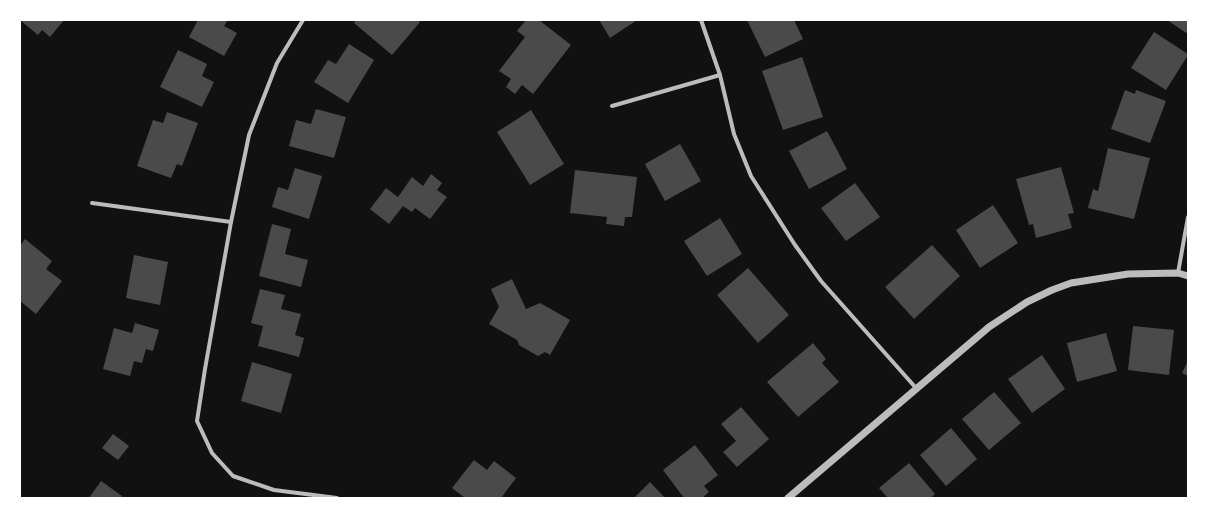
<svg xmlns="http://www.w3.org/2000/svg" width="1208" height="518" font-family="'Alegreya Sans',sans-serif">
<style>
.building{fill:#4a4a4a}
.lines{fill:none;stroke-linecap:round;stroke-linejoin:round}
.minor{stroke:#bcbcbc;stroke-width:4}
.tertiary{stroke:#bcbcbc;stroke-width:7}
</style>
<rect width="100%" height="100%" fill="#111"/>
<g class="building">
<path d="M20 20H64L50 37 42 30 38 35Z"/>
<path d="M198 20H228L224 26 237 33 224 56 189 37Z"/>
<path d="M356 20H417L420 22 392 55 354 23Z"/>
<path d="M526 20H539L571 45 533 94 522 85 515 94 506 87 511 79 499 71 525 37 517 31Z"/>
<path d="M599 20H637L610 38Z"/>
<path d="M747 20H794L803 39 765 57Z"/>
<path d="M1167 20H1188V34Z"/>
<path d="M1154 32 1188 54V55L1166 90 1131 68Z"/>
<path d="M349 44 374 60 348 103 314 82 328 60 336 64Z"/>
<path d="M178 50 207 64 202 76 214 82 202 107 160 87Z"/>
<path d="M802 57 823 117 783 130 762 71Z"/>
<path d="M1125 90 1135 94 1136 90 1166 101 1150 143 1111 129Z"/>
<path d="M316 109 346 117 334 158 289 146 296 120 311 124Z"/>
<path d="M531 110 564 164 530 185 497 132Z"/>
<path d="M167 112 198 123 182 166 177 164 171 178 137 166 153 120 163 123Z"/>
<path d="M827 131 847 169 809 189 789 151Z"/>
<path d="M680 144 701 181 665 201 645 164Z"/>
<path d="M1108 148 1150 158 1134 219 1088 208 1093 189 1098 191Z"/>
<path d="M1061 167 1074 213 1068 214 1072 228 1036 238 1033 224 1029 225 1016 179Z"/>
<path d="M295 168 322 176 309 219 272 207 278 187 288 190Z"/>
<path d="M575 170 637 177 632 217H625L624 226 606 224 607 217 570 213Z"/>
<path d="M431 174 442 183 437 190 447 197 430 219 415 208 412 212 403 206 389 224 370 209 386 188 398 197 412 177 423 186Z"/>
<path d="M855 183 880 217 846 241 821 208Z"/>
<path d="M993 205 1018 243 980 268 956 230Z"/>
<path d="M720 218 742 254 707 276 684 241Z"/>
<path d="M272 224 291 229 285 254 308 260 301 287 259 276Z"/>
<path d="M25 239 52 261 46 269 62 281 36 314 20 301V246Z"/>
<path d="M932 245 960 276 914 319 885 287Z"/>
<path d="M134 255 168 262 160 305 126 298Z"/>
<path d="M748 268 789 315 758 343 717 295Z"/>
<path d="M512 279 526 309 540 303 570 320 550 355 545 352 538 356 519 345 517 340 489 324 499 307 491 289Z"/>
<path d="M260 289 285 295 281 309 301 314 295 335 304 338 299 357 258 346 263 326 251 323Z"/>
<path d="M135 323 159 330 153 351 146 349 142 363 134 361 130 376 103 369 114 328 132 333Z"/>
<path d="M1133 326 1174 330 1169 375 1128 370Z"/>
<path d="M1106 333 1117 371 1077 382 1067 343Z"/>
<path d="M813 343 826 359 822 363 839 382 798 417 767 382Z"/>
<path d="M1042 355 1065 389 1032 413 1008 379Z"/>
<path d="M1188 361V376L1182 373Z"/>
<path d="M252 362 292 374 281 413 241 401Z"/>
<path d="M994 392 1021 423 989 450 962 419Z"/>
<path d="M741 407 769 439 737 467 723 452 736 441 721 424Z"/>
<path d="M951 428 977 459 946 486 920 455Z"/>
<path d="M113 434 129 446 118 460 102 448Z"/>
<path d="M695 445 718 475 704 486 709 492 702 498H684L663 470Z"/>
<path d="M474 460 487 470 494 461 516 478 501 498H474L473 497 472 498H465L452 488Z"/>
<path d="M909 463 935 494 931 498H888L879 488Z"/>
<path d="M101 481 122 496 121 498H89Z"/>
<path d="M650 482 665 498H634Z"/>
</g>
<g class="lines">
<g class="minor">
<path d="M303 20 277 63 249 135 231 222 205 369 197 421 212 453 233 476 274 490 337 498"/>
<path d="M701 20 720 75 734 134 751 176 795 245 821 281 916 388"/>
<path d="M612 106 720 75"/>
<path d="M92 203 231 222"/>
<path d="M1178 273 1188 217"/>
</g>
<path class="tertiary" d="M788 498 989 327 1027 302 1052 290 1071 283 1128 274 1178 273 1188 276"/>
</g>
<rect width="1208" height="518" fill="none" stroke="#ffffff" stroke-width="42"/>
</svg>
